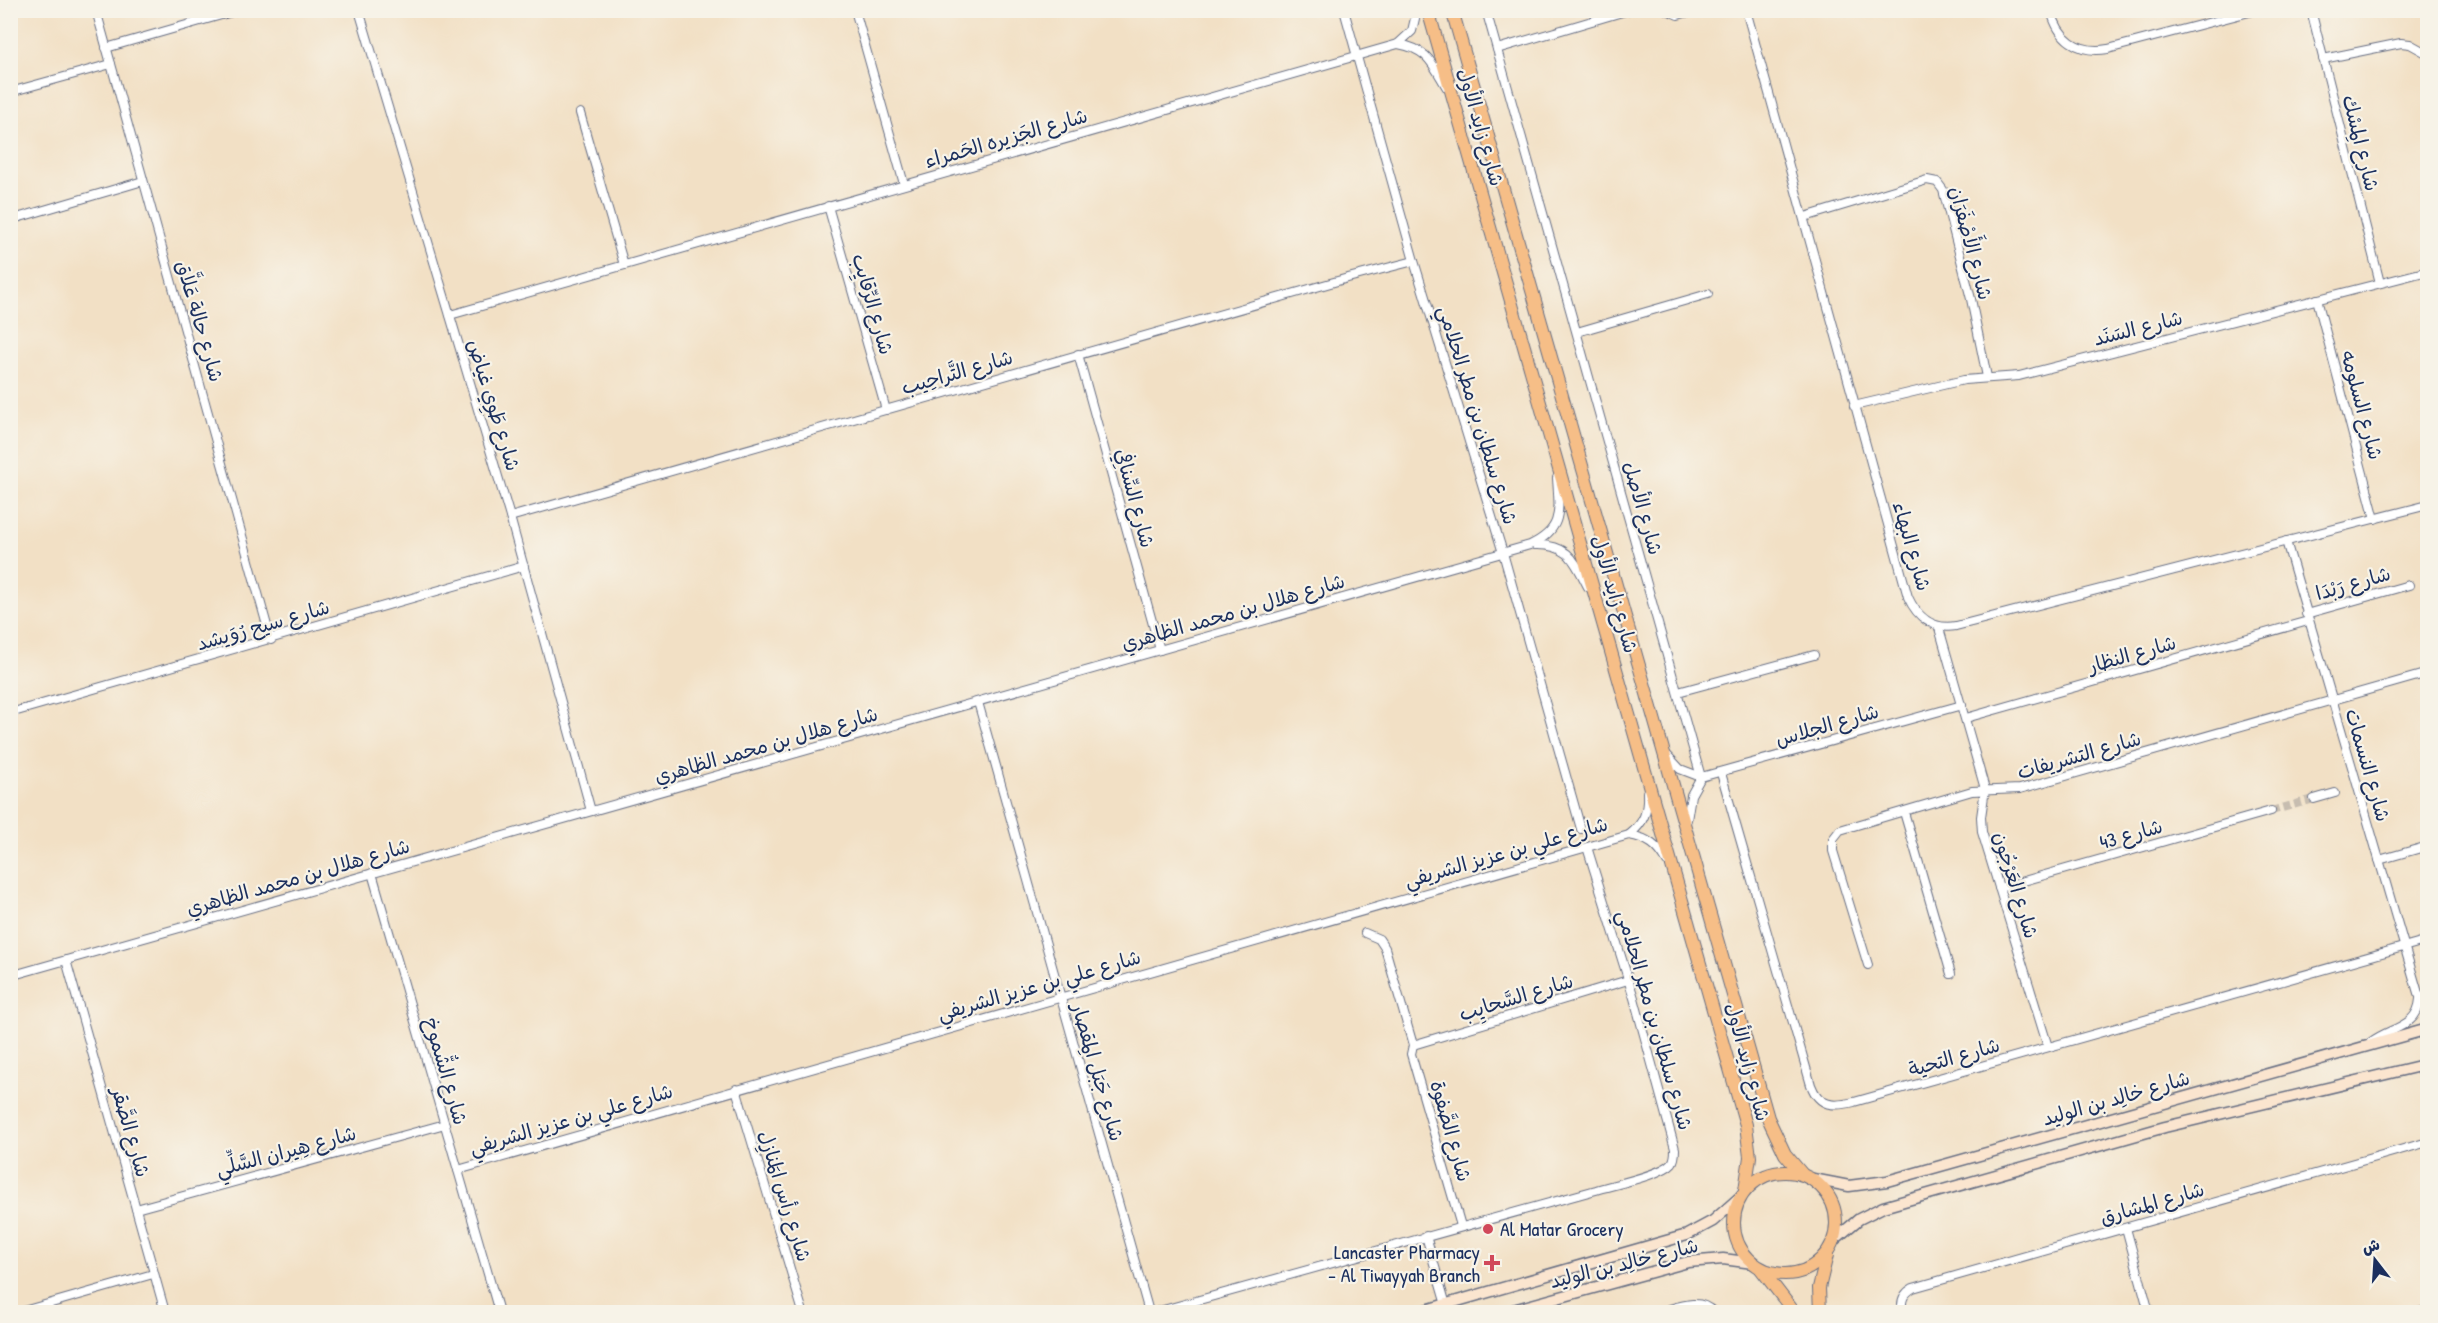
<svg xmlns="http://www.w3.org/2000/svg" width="2438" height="1323" font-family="'Patrick Hand','Playpen Sans Arabic',sans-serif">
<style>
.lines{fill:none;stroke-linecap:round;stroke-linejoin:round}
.street-tunnel{stroke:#c7bdb0;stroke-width:8;stroke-dasharray:8 4;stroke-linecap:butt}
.street-casing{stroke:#666d82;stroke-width:10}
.secondary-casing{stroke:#666d82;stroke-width:13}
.primary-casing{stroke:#666d82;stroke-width:14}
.street{stroke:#fff;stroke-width:8}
.secondary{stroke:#fbe5cf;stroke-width:10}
.primary{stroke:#f6be87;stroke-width:12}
.poi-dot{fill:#d1495b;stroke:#f7f3e8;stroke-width:2}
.labels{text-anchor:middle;stroke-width:4.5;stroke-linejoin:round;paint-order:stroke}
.street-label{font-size:20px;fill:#1b2f5e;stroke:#f7f3e8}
.poi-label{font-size:20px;fill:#1b2f5e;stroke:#f7f3e8;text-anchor:start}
</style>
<rect width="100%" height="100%" fill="#f7f3e8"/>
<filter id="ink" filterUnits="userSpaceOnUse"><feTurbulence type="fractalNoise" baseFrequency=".0167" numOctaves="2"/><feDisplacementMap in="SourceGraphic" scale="12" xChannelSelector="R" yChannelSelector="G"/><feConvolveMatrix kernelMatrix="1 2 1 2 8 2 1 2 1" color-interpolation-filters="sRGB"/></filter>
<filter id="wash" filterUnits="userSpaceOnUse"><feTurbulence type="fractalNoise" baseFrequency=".008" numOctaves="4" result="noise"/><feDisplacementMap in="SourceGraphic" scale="24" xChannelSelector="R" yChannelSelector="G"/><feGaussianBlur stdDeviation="1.35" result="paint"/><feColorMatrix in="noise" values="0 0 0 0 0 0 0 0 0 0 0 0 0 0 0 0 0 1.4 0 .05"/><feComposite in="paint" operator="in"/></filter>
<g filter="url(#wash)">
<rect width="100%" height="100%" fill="#f2e0c5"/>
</g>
<g filter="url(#ink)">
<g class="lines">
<path class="street-tunnel" d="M2271 811 2314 799"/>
<defs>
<g id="street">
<path d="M96 10 271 640"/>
<path d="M359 10 510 517 591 811"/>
<path d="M855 10 904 184"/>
<path d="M1344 10 1414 261 1503 553 1581 829"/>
<path d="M1486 10 1701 777"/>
<path d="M1667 10 1678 15 1696 10"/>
<path d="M1746 10 1908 597C1917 617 1933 630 1956 626L2428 505"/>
<path d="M2051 10C2058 39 2078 54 2108 49L2257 10"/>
<path d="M2311 10 2380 283"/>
<path d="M1398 44C1428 49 1432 63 1447 88"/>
<path d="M106 48 239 10"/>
<path d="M1497 49 1629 10"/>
<path d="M2323 59 2401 43 2410 44 2428 54"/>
<path d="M10 92 111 64"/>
<path d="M580 113 624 265"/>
<path d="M828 206 886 410"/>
<path d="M1805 217 1927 180 1937 182 1943 190 1971 299 1987 377"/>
<path d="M10 220 143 181"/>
<path d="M2317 299 2375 519"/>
<path d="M450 315 1398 44 1412 31 1417 10"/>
<path d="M1577 332 1708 294"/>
<path d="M1078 354 1160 650"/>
<path d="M1854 406 1964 380 2019 376 2428 271"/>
<path d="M510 517 1348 278 1414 261"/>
<path d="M2286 541 2418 993 2428 1008"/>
<path d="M1535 545C1569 544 1574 560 1588 587"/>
<path d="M2306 614 2409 585"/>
<path d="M1939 628 1985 789 1981 817 1982 832 2048 1047"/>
<path d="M1678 692 1814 655"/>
<path d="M978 702 1149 1312"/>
<path d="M10 713 524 566"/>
<path d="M1966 718 2308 621"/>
<path d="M1666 754 1680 769 1701 777 1962 705"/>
<path d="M1721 773 1811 1085C1819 1107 1834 1107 1854 1102L2428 940"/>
<path d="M2314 799 2335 793"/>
<path d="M1904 812 1951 974"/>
<path d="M1687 820 1691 795 1701 777"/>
<path d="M1629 835C1644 823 1648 812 1647 792"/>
<path d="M2379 860 2428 846"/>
<path d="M372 873 499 1312"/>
<path d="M1999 888 2271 811"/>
<path d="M1365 933 1379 939 1385 948 1413 1045 1411 1054 1461 1226"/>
<path d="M66 960 165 1312"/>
<path d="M1868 965 1833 851V839L1840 830 1972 791 2020 789 2428 673"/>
<path d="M10 976 1530 545C1564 529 1559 511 1557 478"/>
<path d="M2371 1042C2390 1027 2418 1028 2420 999"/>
<path d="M1413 1045 1628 980"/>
<path d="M736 1089 803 1312"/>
<path d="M458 1170 1629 835C1648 838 1658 846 1667 862"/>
<path d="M136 1209 445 1124"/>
<path d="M2126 1228 2149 1312"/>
<path d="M1426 1236 1446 1305"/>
<path d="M20 1312 153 1274"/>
<path d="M1156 1312 1596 1190C1612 1185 1662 1175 1672 1163 1675 1159 1675 1154 1675 1149L1634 998 1587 847"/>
<path d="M1659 1312C1676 1308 1699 1296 1713 1312"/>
<path d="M1903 1312C1900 1301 1903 1294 1913 1288L2428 1142"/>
<path d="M2157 1312H2160"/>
<path d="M2419 1312 2425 1311"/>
</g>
<g id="secondary">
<path d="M1813 1179 1849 1186 1887 1181 2428 1029"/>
<path d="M1834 1240 1859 1219 1883 1207 2165 1127 2428 1064"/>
<path d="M1419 1312 1687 1235 1713 1221 1740 1197"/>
<path d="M1506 1312 1688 1262 1723 1259 1753 1263"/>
</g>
<g id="primary">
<path d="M1428 10 1746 1125 1750 1157 1745 1190"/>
<path d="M1452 10 1768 1118 1785 1154 1802 1174"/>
<circle cx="1785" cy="1223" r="51"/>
<path d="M1761 1269 1794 1312"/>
<path d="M1820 1312 1819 1288 1827 1255"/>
</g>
</defs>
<use href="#street" class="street-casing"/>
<use href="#secondary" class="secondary-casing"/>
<use href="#primary" class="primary-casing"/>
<use href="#street" class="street"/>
<use href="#secondary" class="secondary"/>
<use href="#primary" class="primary"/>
</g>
</g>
<g class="poi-dot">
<circle cx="1488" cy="1229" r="6"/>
<path d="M1489 1254h6v6h6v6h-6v6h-6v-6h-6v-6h6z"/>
</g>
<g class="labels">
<g class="street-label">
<text transform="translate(1481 127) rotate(74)" y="7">شارع زايد الأول</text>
<text transform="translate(1006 138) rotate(-16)" y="7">شارع الجَزيره الحَمراء</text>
<text transform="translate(2361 143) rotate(76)" y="7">شارع المِسْك</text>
<text transform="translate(1971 243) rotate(75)" y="7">شارع الأَصْفَرَان</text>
<text transform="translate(873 304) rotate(74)" y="7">شارع الرِّقايِب</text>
<text transform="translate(200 321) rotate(74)" y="7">شارع حالة عَلاَّق</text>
<text transform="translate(2138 328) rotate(-14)" y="7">شارع السَنَد</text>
<text transform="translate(957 372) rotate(-16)" y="7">شارع التَّراحِيب</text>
<text transform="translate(494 405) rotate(73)" y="7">شارع طَوِي غياض</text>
<text transform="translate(2362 405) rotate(75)" y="7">شارع السلومه</text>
<text transform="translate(1478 415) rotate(73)" y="7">شارع سلطان بن مطر الحلامي</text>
<text transform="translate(1135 498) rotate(75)" y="7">شارع السِّنافِي</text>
<text transform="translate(1643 508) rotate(74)" y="7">شارع الأصل</text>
<text transform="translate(1912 546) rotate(74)" y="7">شارع البهاء</text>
<text transform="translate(2353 583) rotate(-16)" y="7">شارع رَبْدَا</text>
<text transform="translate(1615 594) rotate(74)" y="7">شارع زايد الأول</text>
<text transform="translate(1233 612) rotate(-16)" y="7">شارع هلال بن محمد الظاهري</text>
<text transform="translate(263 625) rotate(-16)" y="7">شارع سيح رُوَيشد</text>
<text transform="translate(2132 654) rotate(-16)" y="7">شارع النظار</text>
<text transform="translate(1827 725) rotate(-16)" y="7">شارع الجلاس</text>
<text transform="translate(766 745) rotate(-16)" y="7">شارع هلال بن محمد الظاهري</text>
<text transform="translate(2079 755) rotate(-16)" y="7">شارع التشريفات</text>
<text transform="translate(2368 765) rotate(74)" y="7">شارع النسمات</text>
<text transform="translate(2131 834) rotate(-16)" y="7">شارع 43</text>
<text transform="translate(1506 852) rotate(-16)" y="7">شارع علي بن عزيز الشريفي</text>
<text transform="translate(298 877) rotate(-16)" y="7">شارع هلال بن محمد الظاهري</text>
<text transform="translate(2016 885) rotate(73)" y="7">شارع العَرْجُون</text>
<text transform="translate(1039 985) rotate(-16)" y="7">شارع علي بن عزيز الشريفي</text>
<text transform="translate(1516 997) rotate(-17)" y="7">شارع السَّحايِب</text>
<text transform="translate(1655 1020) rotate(74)" y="7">شارع سلطان بن مطر الحلامي</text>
<text transform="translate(1954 1057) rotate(-16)" y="7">شارع التحية</text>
<text transform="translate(1748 1062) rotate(75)" y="7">شارع زايد الأول</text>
<text transform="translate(446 1071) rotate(74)" y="7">شارع الشُّموخ</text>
<text transform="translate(1098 1072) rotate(74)" y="7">شارع جَبَل المِقصار</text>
<text transform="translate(2116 1098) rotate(-16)" y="7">شارع خالِد بن الوليد</text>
<text transform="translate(571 1119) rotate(-16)" y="7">شارع علي بن عزيز الشريفي</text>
<text transform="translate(1451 1131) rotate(74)" y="7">شارع الصَّفوة</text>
<text transform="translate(131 1132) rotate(74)" y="7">شارع الصَّقر</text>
<text transform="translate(286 1151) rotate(-15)" y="7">شارع هِيران السَّلِّي</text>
<text transform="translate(785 1196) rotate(73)" y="7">شارع رأس المَنازِل</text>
<text transform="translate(2152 1203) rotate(-16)" y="7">شارع المشارق</text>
<text transform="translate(1624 1263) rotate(-14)" y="7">شارع خالِد بن الوليد</text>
</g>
<g class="poi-label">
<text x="1500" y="1236">Al Matar Grocery</text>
<text x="1480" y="1259" text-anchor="end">Lancaster Pharmacy<tspan x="1480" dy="23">- Al Tiwayyah Branch</tspan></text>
</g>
</g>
<rect width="2438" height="1323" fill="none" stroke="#f7f3e8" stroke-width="36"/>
<g transform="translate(2375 1260) rotate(343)" stroke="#f7f3e8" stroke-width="4.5" paint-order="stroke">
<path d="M0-4.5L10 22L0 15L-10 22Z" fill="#1b2f5e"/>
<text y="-9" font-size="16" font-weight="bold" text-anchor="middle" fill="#1b2f5e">ش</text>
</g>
</svg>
